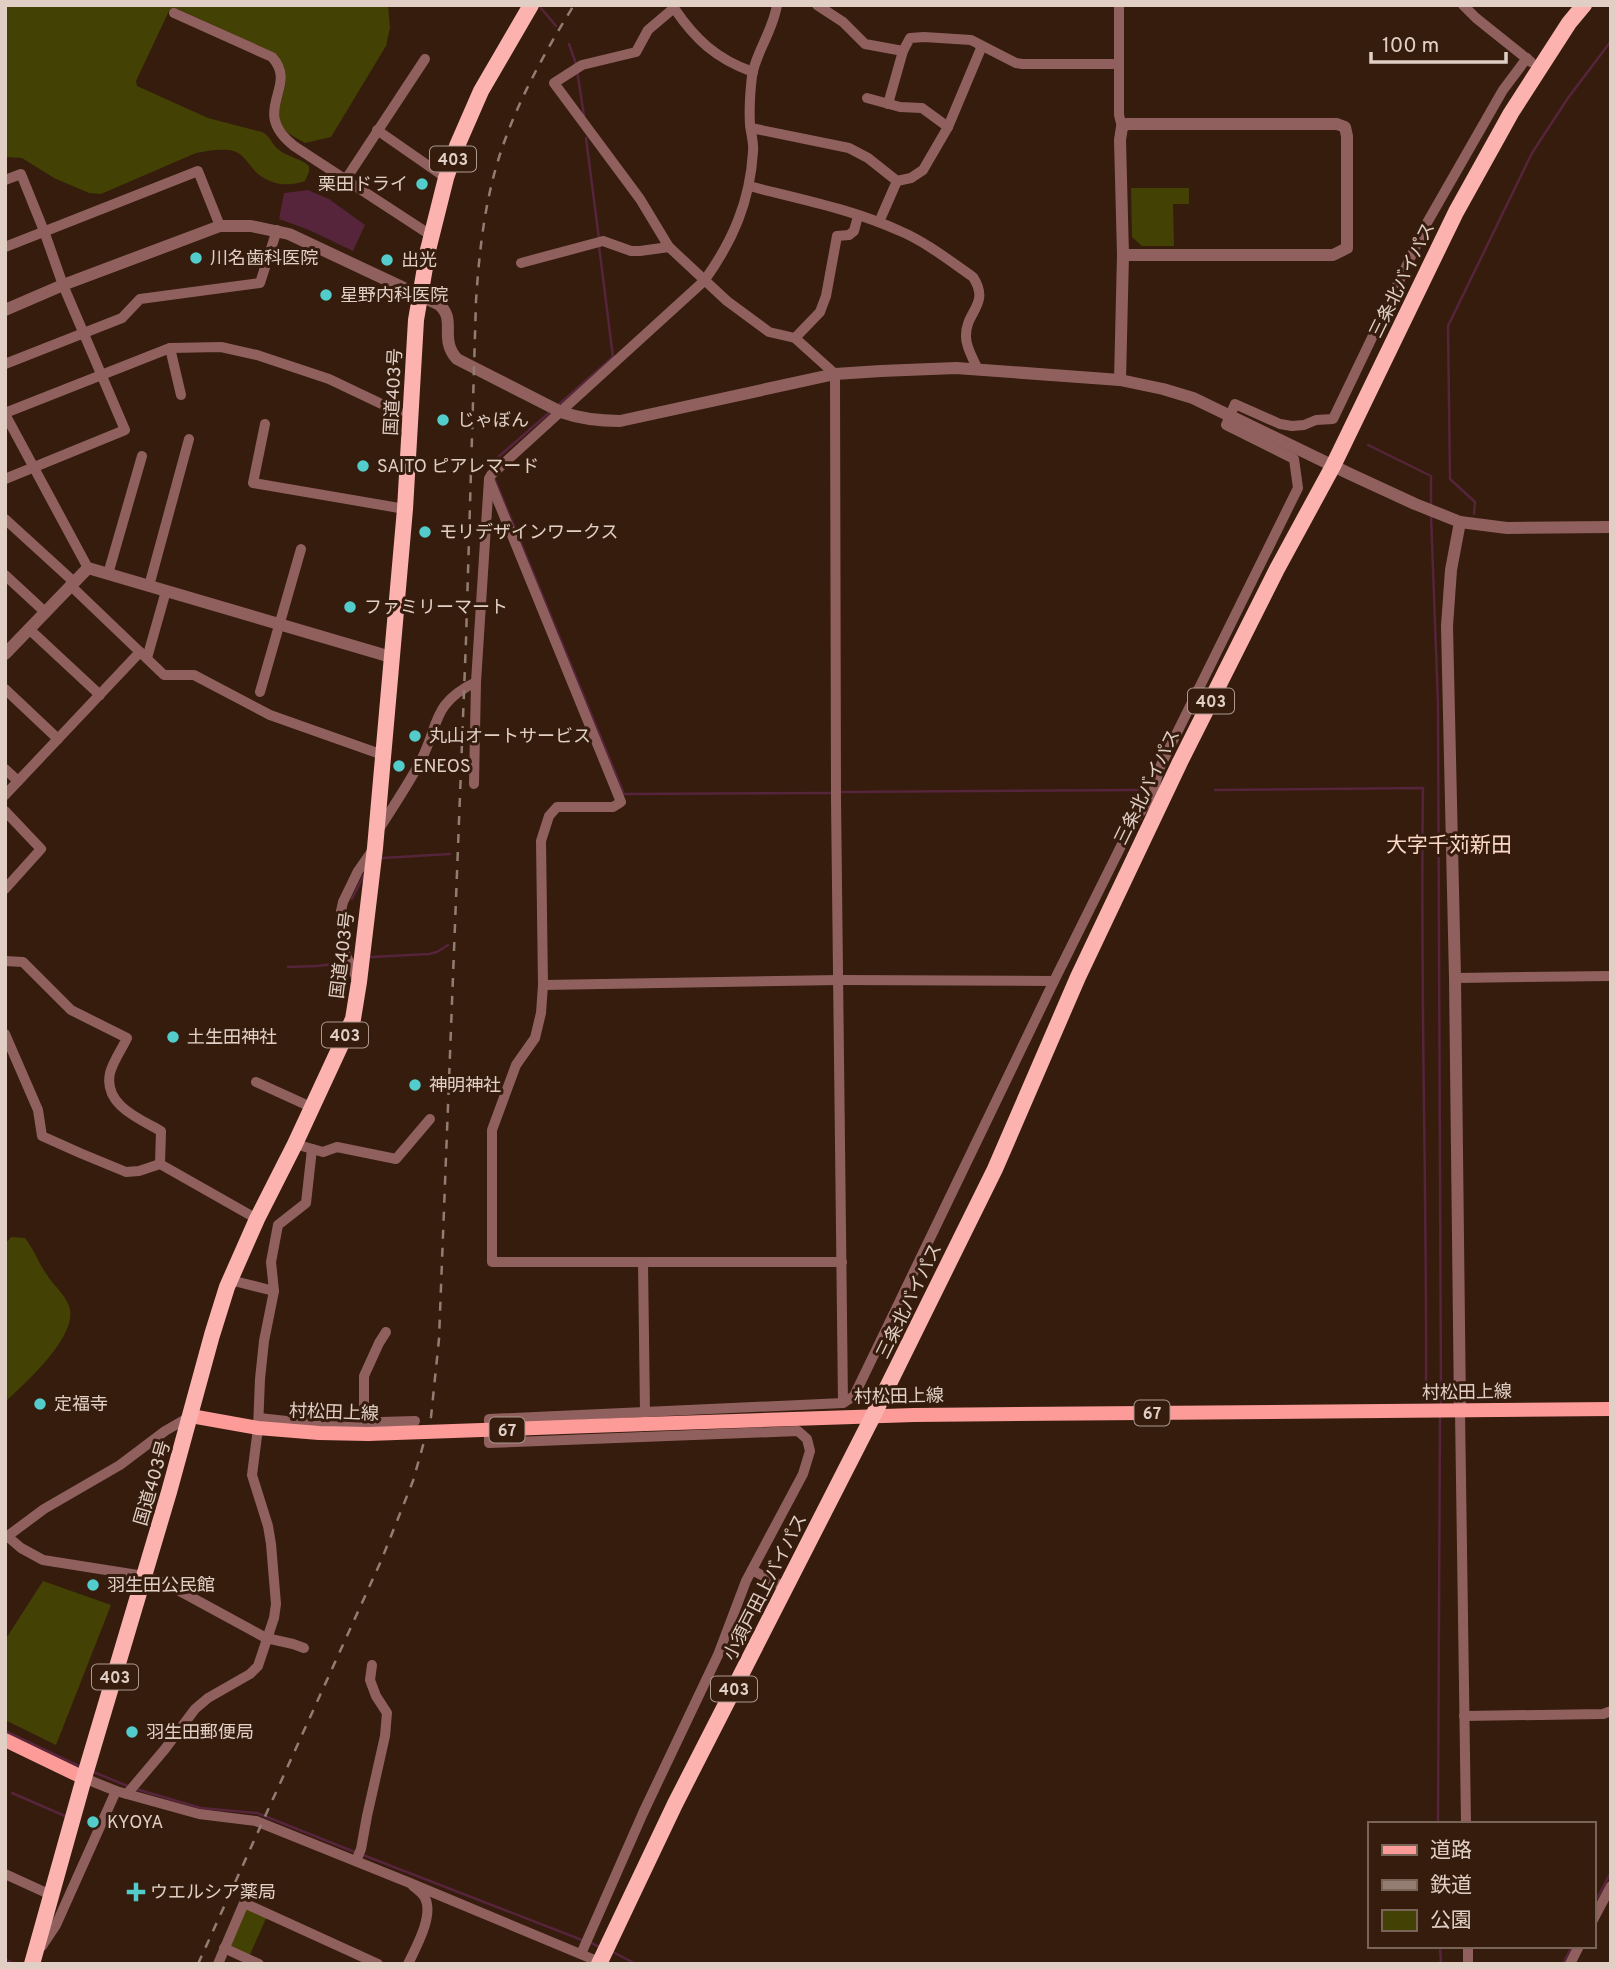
<svg xmlns="http://www.w3.org/2000/svg" width="1616" height="1969" font-family="Overpass,'Noto Sans JP',sans-serif">
<style>
.green{fill:#434104}
.water{fill:#56243b}
.lines{fill:none;stroke-linecap:round;stroke-linejoin:round}
.stream{stroke:#56243b;stroke-width:2.5}
.minor{stroke:#90605e;stroke-width:10}
.tertiary{stroke:#90605e;stroke-width:12}
.primary{stroke:#fd9b99;stroke-width:14}
.trunk{stroke:#fcb3b0;stroke-width:16}
.rail{stroke:#937d72;stroke-width:2.5;stroke-dasharray:9 9;stroke-linecap:butt}
.primary-bridge{stroke:#fd9b99;stroke-width:14}
.poi-dot{fill:#53cdcb;stroke:#351c0d;stroke-width:2.5}
.labels{text-anchor:middle;stroke-width:6;stroke-linejoin:round;paint-order:stroke}
.shield{fill:#351c0d;stroke:#ad998e;stroke-width:2}
.shield-label{font-size:16px;font-weight:bold;fill:#e1cfc6}
.poi-label{font-size:18px;fill:#e1cfc6;stroke:#351c0d;text-anchor:start}
.street-label{font-size:18px;fill:#e1cfc6;stroke:#351c0d}
.quarter-label{font-size:21px;fill:#fddac7;stroke:#351c0d}
</style>
<rect width="100%" height="100%" fill="#351c0d"/>
<g class="green">
<path d="M5 5H388L390 28 386 46 331 137 305 143C299 139 291 136 286 131 263 110 304 83 275 53L178 9H173L169 11 136 81 137 86 208 118 262 132C271 136 271 144 278 149 287 157 300 158 309 166V172L305 181C288 187 272 185 258 174 250 167 245 155 234 151 222 148 207 151 196 153L101 194 89 193 54 178 22 158 5 157Z"/>
<path d="M1131 188H1189V204H1173L1174 246H1142L1132 237Z"/>
<path d="M11 1237 25 1238C35 1251 38 1262 47 1275 54 1286 64 1293 69 1306 80 1334 25 1384 5 1402V1244Z"/>
<path d="M43 1581 111 1605 56 1745 5 1720V1640Z"/>
<path d="M244 1903 268 1914 248 1959 224 1948Z"/>
</g>
<path class="water" d="M308 190 329 199 365 225 353 251 309 230 279 219 284 193Z"/>
<g class="lines">
<g class="stream">
<path d="M540 7 556 26"/>
<path d="M569 44 576 64"/>
<path d="M577 70 584 116"/>
<path d="M586 138 599 239"/>
<path d="M557 406 613 357 599 246"/>
<path d="M1368 445 1431 476V505"/>
<path d="M491 469 489 465 550 412"/>
<path d="M493 475 624 794 833 793"/>
<path d="M1474 514 1475 502 1450 479 1448 326 1532 153 1568 98 1611 41"/>
<path d="M1431 515 1438 704 1441 1404"/>
<path d="M1215 790 1423 788C1420 989 1427 1190 1426 1390L1442 1391"/>
<path d="M839 792 1143 790"/>
<path d="M382 858 450 854"/>
<path d="M352 899 365 873"/>
<path d="M371 957 429 954 437 952 448 945"/>
<path d="M288 967 317 966 342 963"/>
<path d="M5 1731 81 1767"/>
<path d="M91 1771 130 1787"/>
<path d="M136 1789 201 1808 257 1813 357 1853"/>
<path d="M12 1793 65 1816"/>
<path d="M1438 1824 1440 1414"/>
<path d="M363 1855 582 1940"/>
<path d="M1593 1906 1611 1872"/>
<path d="M589 1942 602 1948"/>
<path d="M1440 1946 1441 1964"/>
<path d="M611 1951 636 1964"/>
<path d="M5 1959 15 1964"/>
<path d="M1563 1964 1572 1946"/>
</g>
<g class="minor">
<path d="M817 5 843 22 865 44 903 51 910 38 924 37 971 40 1016 63 1022 64H1119"/>
<path d="M1119 5V115L1122 127"/>
<path d="M1463 5 1476 18 1531 62"/>
<path d="M174 13 272 57C300 87 248 110 294 146L432 236"/>
<path d="M753 72C716 59 695 39 674 8L648 30 636 52 582 65 554 83 640 199 669 247 727 301 769 332 795 338 835 374 836 799 843 1403"/>
<path d="M867 98 900 107 922 108 948 127"/>
<path d="M888 104 903 51"/>
<path d="M751 128 849 148 868 158 897 181 911 178 923 170 948 127 982 46"/>
<path d="M377 130 446 178"/>
<path d="M346 179 425 59"/>
<path d="M5 180 21 174 44 231 63 285 125 430 5 479"/>
<path d="M749 186C799 199 852 209 900 231 926 242 950 261 973 277 991 305 965 311 966 337 966 348 974 360 978 370"/>
<path d="M879 222 897 181"/>
<path d="M5 247 198 171 220 226"/>
<path d="M521 263 603 241 631 251H640L669 247"/>
<path d="M795 338 820 312 826 296 837 236 849 235 854 231 858 216"/>
<path d="M170 348 181 395"/>
<path d="M5 364 122 318 140 299 260 283 277 230"/>
<path d="M5 413 170 348 221 347 257 355 329 379 411 418"/>
<path d="M5 414 88 568"/>
<path d="M265 424 253 483 405 509"/>
<path d="M489 479 621 802 613 807H557L549 816 541 841 543 985 541 1013 535 1038 516 1065 492 1130V1262H842"/>
<path d="M5 519 74 582"/>
<path d="M108 574 142 456"/>
<path d="M5 575 45 612"/>
<path d="M70 585 164 675H194L270 715 383 755"/>
<path d="M149 586 189 439"/>
<path d="M29 629 100 695"/>
<path d="M147 658 166 591"/>
<path d="M5 689 58 739"/>
<path d="M260 692 301 549"/>
<path d="M5 769 18 781"/>
<path d="M474 784 476 682"/>
<path d="M5 795 140 652"/>
<path d="M5 811 41 849 5 889"/>
<path d="M379 829C393 807 407 786 419 764 440 726 430 704 476 682L489 479 491 475 704 281C733 241 750 201 753 152 754 143 751 134 750 125 749 108 750 93 752 76 755 54 773 31 777 5"/>
<path d="M5 961 23 962 71 1010 127 1038C122 1049 113 1061 110 1073 103 1105 140 1119 161 1131L160 1164"/>
<path d="M1455 978 1611 976"/>
<path d="M357 979 345 953 341 911 343 902 358 871 372 851"/>
<path d="M543 985 839 980 1054 981"/>
<path d="M5 1034 38 1110 42 1136 80 1153 126 1172 139 1171 160 1164 257 1219"/>
<path d="M256 1082 311 1107"/>
<path d="M295 1144 323 1152 337 1147 396 1159 430 1119"/>
<path d="M643 1262 645 1413"/>
<path d="M230 1280 274 1291"/>
<path d="M1460 1411 1466 1824"/>
<path d="M259 1418 314 1424 415 1421"/>
<path d="M364 1424V1376L379 1343 386 1332"/>
<path d="M7 1536 21 1548 43 1560 144 1576 165 1583 266 1638 293 1644 304 1648"/>
<path d="M5 1538 44 1509 120 1465 165 1431 191 1416"/>
<path d="M752 1570 786 1588"/>
<path d="M1464 1716 1603 1714 1611 1711"/>
<path d="M84 1778 116 1791 199 1814 256 1821 410 1883 602 1963"/>
<path d="M127 1794 165 1749 195 1709 208 1698 250 1674 258 1666 274 1618 276 1604 271 1544 268 1526 252 1475 258 1428 260 1379 264 1341 274 1291 271 1262 278 1225 306 1203 312 1149"/>
<path d="M356 1861 361 1849 367 1816 385 1736 387 1713 376 1696 370 1680 372 1665"/>
<path d="M5 1874 51 1895"/>
<path d="M1593 1920 1611 1886"/>
<path d="M42 1946 56 1925 116 1791"/>
<path d="M1468 1946V1964"/>
<path d="M224 1948 259 1964"/>
<path d="M581 1954 643 1813 718 1655 746 1581 803 1474 810 1451 807 1439 798 1431 489 1443V1419L843 1403 854 1396 1054 981 1132 824 1152 796 1160 767 1298 488 1294 459 1226 425 1235 404 1280 424 1292 426 1304 425 1316 420 1333 419 1428 221 1503 90 1527 58"/>
<path d="M218 1964 244 1903 378 1964"/>
<path d="M408 1964C416 1947 434 1916 425 1898 423 1894 417 1889 413 1886"/>
<path d="M1570 1964 1579 1946"/>
</g>
<g class="tertiary">
<path d="M5 310 63 285 220 226H251L289 234 438 304C458 319 438 338 457 359L561 412C581 419 599 421 620 421L835 374 881 371 956 368 1120 380 1163 389 1193 398 1350 474 1415 504 1460 522 1507 528 1611 527"/>
<path d="M1120 380 1123 255 1120 140 1122 127 1127 124H1337L1345 127 1347 136V248L1333 255H1123"/>
<path d="M1460 522 1451 570 1447 626 1455 978 1460 1411"/>
<path d="M5 654 88 568 391 657"/>
</g>
<g class="primary">
<path d="M191 1416 258 1428 319 1433 368 1434"/>
<path d="M646 1424 914 1415 1611 1409"/>
<path d="M5 1740 84 1778"/>
</g>
<g class="trunk">
<path d="M32 1964 84 1778 169 1492 212 1335 227 1287 257 1219 295 1144 353 1019 359 982 375 848 405 509 416 320 428 250 446 178 457 146 481 91 531 5"/>
<path d="M599 1964 675 1804 873 1416 995 1169 1078 977 1180 762 1277 569 1333 466 1456 212 1511 113 1569 23 1584 5"/>
</g>
<path class="rail" d="M198 1964 381 1561 413 1481 431 1417 439 1339 466 640 476 301C479 254 484 208 497 164 514 107 543 55 574 5"/>
<path class="primary-bridge" d="M368 1434 646 1424"/>
</g>
<g class="poi-dot">
<circle cx="422" cy="184" r="7"/>
<circle cx="196" cy="258" r="7"/>
<circle cx="387" cy="260" r="7"/>
<circle cx="326" cy="295" r="7"/>
<circle cx="443" cy="420" r="7"/>
<circle cx="363" cy="466" r="7"/>
<circle cx="425" cy="532" r="7"/>
<circle cx="350" cy="607" r="7"/>
<circle cx="415" cy="736" r="7"/>
<circle cx="399" cy="766" r="7"/>
<circle cx="173" cy="1037" r="7"/>
<circle cx="415" cy="1085" r="7"/>
<circle cx="40" cy="1404" r="7"/>
<circle cx="93" cy="1585" r="7"/>
<circle cx="132" cy="1732" r="7"/>
<circle cx="93" cy="1822" r="7"/>
<path d="M132.5 1881.5h7v7h7v7h-7v7h-7v-7h-7v-7h7z"/>
</g>
<g class="labels">
<g class="shield">
<rect x="430" y="146.5" width="46" height="25" rx="5"/>
<rect x="1188" y="688.5" width="46" height="25" rx="5"/>
<rect x="322" y="1022.5" width="46" height="25" rx="5"/>
<rect x="1134.5" y="1400.5" width="35" height="25" rx="5"/>
<rect x="489.5" y="1417.5" width="35" height="25" rx="5"/>
<rect x="92" y="1664.5" width="46" height="25" rx="5"/>
<rect x="711" y="1676.5" width="46" height="25" rx="5"/>
</g>
<g class="shield-label">
<text x="453" y="165">403</text>
<text x="1211" y="707">403</text>
<text x="345" y="1041">403</text>
<text x="1152" y="1419">67</text>
<text x="507" y="1436">67</text>
<text x="115" y="1683">403</text>
<text x="734" y="1695">403</text>
</g>
<g class="poi-label">
<text x="408" y="190" text-anchor="end">栗田ドライ</text>
<text x="210" y="264">川名歯科医院</text>
<text x="401" y="266">出光</text>
<text x="340" y="301">星野内科医院</text>
<text x="457" y="426">じゃぼん</text>
<text x="377" y="472">SAITO ピアレマード</text>
<text x="439" y="538">モリデザインワークス</text>
<text x="364" y="613">ファミリーマート</text>
<text x="429" y="742">丸山オートサービス</text>
<text x="413" y="772">ENEOS</text>
<text x="187" y="1043">土生田神社</text>
<text x="429" y="1091">神明神社</text>
<text x="54" y="1410">定福寺</text>
<text x="107" y="1591">羽生田公民館</text>
<text x="146" y="1738">羽生田郵便局</text>
<text x="107" y="1828">KYOYA</text>
<text x="150" y="1898">ウエルシア薬局</text>
</g>
<g class="street-label">
<text transform="translate(1402 280) rotate(-64)" y="6">三条北バイパス</text>
<text transform="translate(393 392) rotate(-87)" y="6">国道403号</text>
<text transform="translate(1147 787) rotate(-64)" y="6">三条北バイパス</text>
<text transform="translate(342 955) rotate(-83)" y="6">国道403号</text>
<text transform="translate(909 1301) rotate(-64)" y="6">三条北バイパス</text>
<text transform="translate(1467 1392) rotate(-1)" y="6">村松田上線</text>
<text transform="translate(899 1396) rotate(-1)" y="6">村松田上線</text>
<text transform="translate(334 1412) rotate(2)" y="6">村松田上線</text>
<text transform="translate(152 1483) rotate(-74)" y="6">国道403号</text>
<text transform="translate(765 1587) rotate(-63)" y="6">小須戸田上バイパス</text>
</g>
<g class="quarter-label">
<text x="1449" y="852">大字千苅新田</text>
</g>
</g>
<rect width="1616" height="1969" fill="none" stroke="#e1cfc6" stroke-width="14"/>
<rect x="1368" y="1822" width="228" height="126" fill="#351c0d" stroke="#7a6457" stroke-width="2"/>
<rect x="1382" y="1845" width="35" height="10" fill="#fd9b99" stroke="#7a6457" stroke-width="2"/>
<text x="1430" y="1857" font-size="21" fill="#e1cfc6">道路</text>
<rect x="1382" y="1880" width="35" height="10" fill="#937d72" stroke="#7a6457" stroke-width="2"/>
<text x="1430" y="1892" font-size="21" fill="#e1cfc6">鉄道</text>
<rect x="1382" y="1910" width="35" height="21" fill="#434104" stroke="#7a6457" stroke-width="2"/>
<text x="1430" y="1927" font-size="21" fill="#e1cfc6">公園</text>
<path d="M1371 52v10h135v-10" fill="none" stroke="#e1cfc6" stroke-width="3.5"/>
<text x="1382" y="52" font-size="21" fill="#e1cfc6" stroke="#351c0d" stroke-width="5" paint-order="stroke">100 m</text>
</svg>
